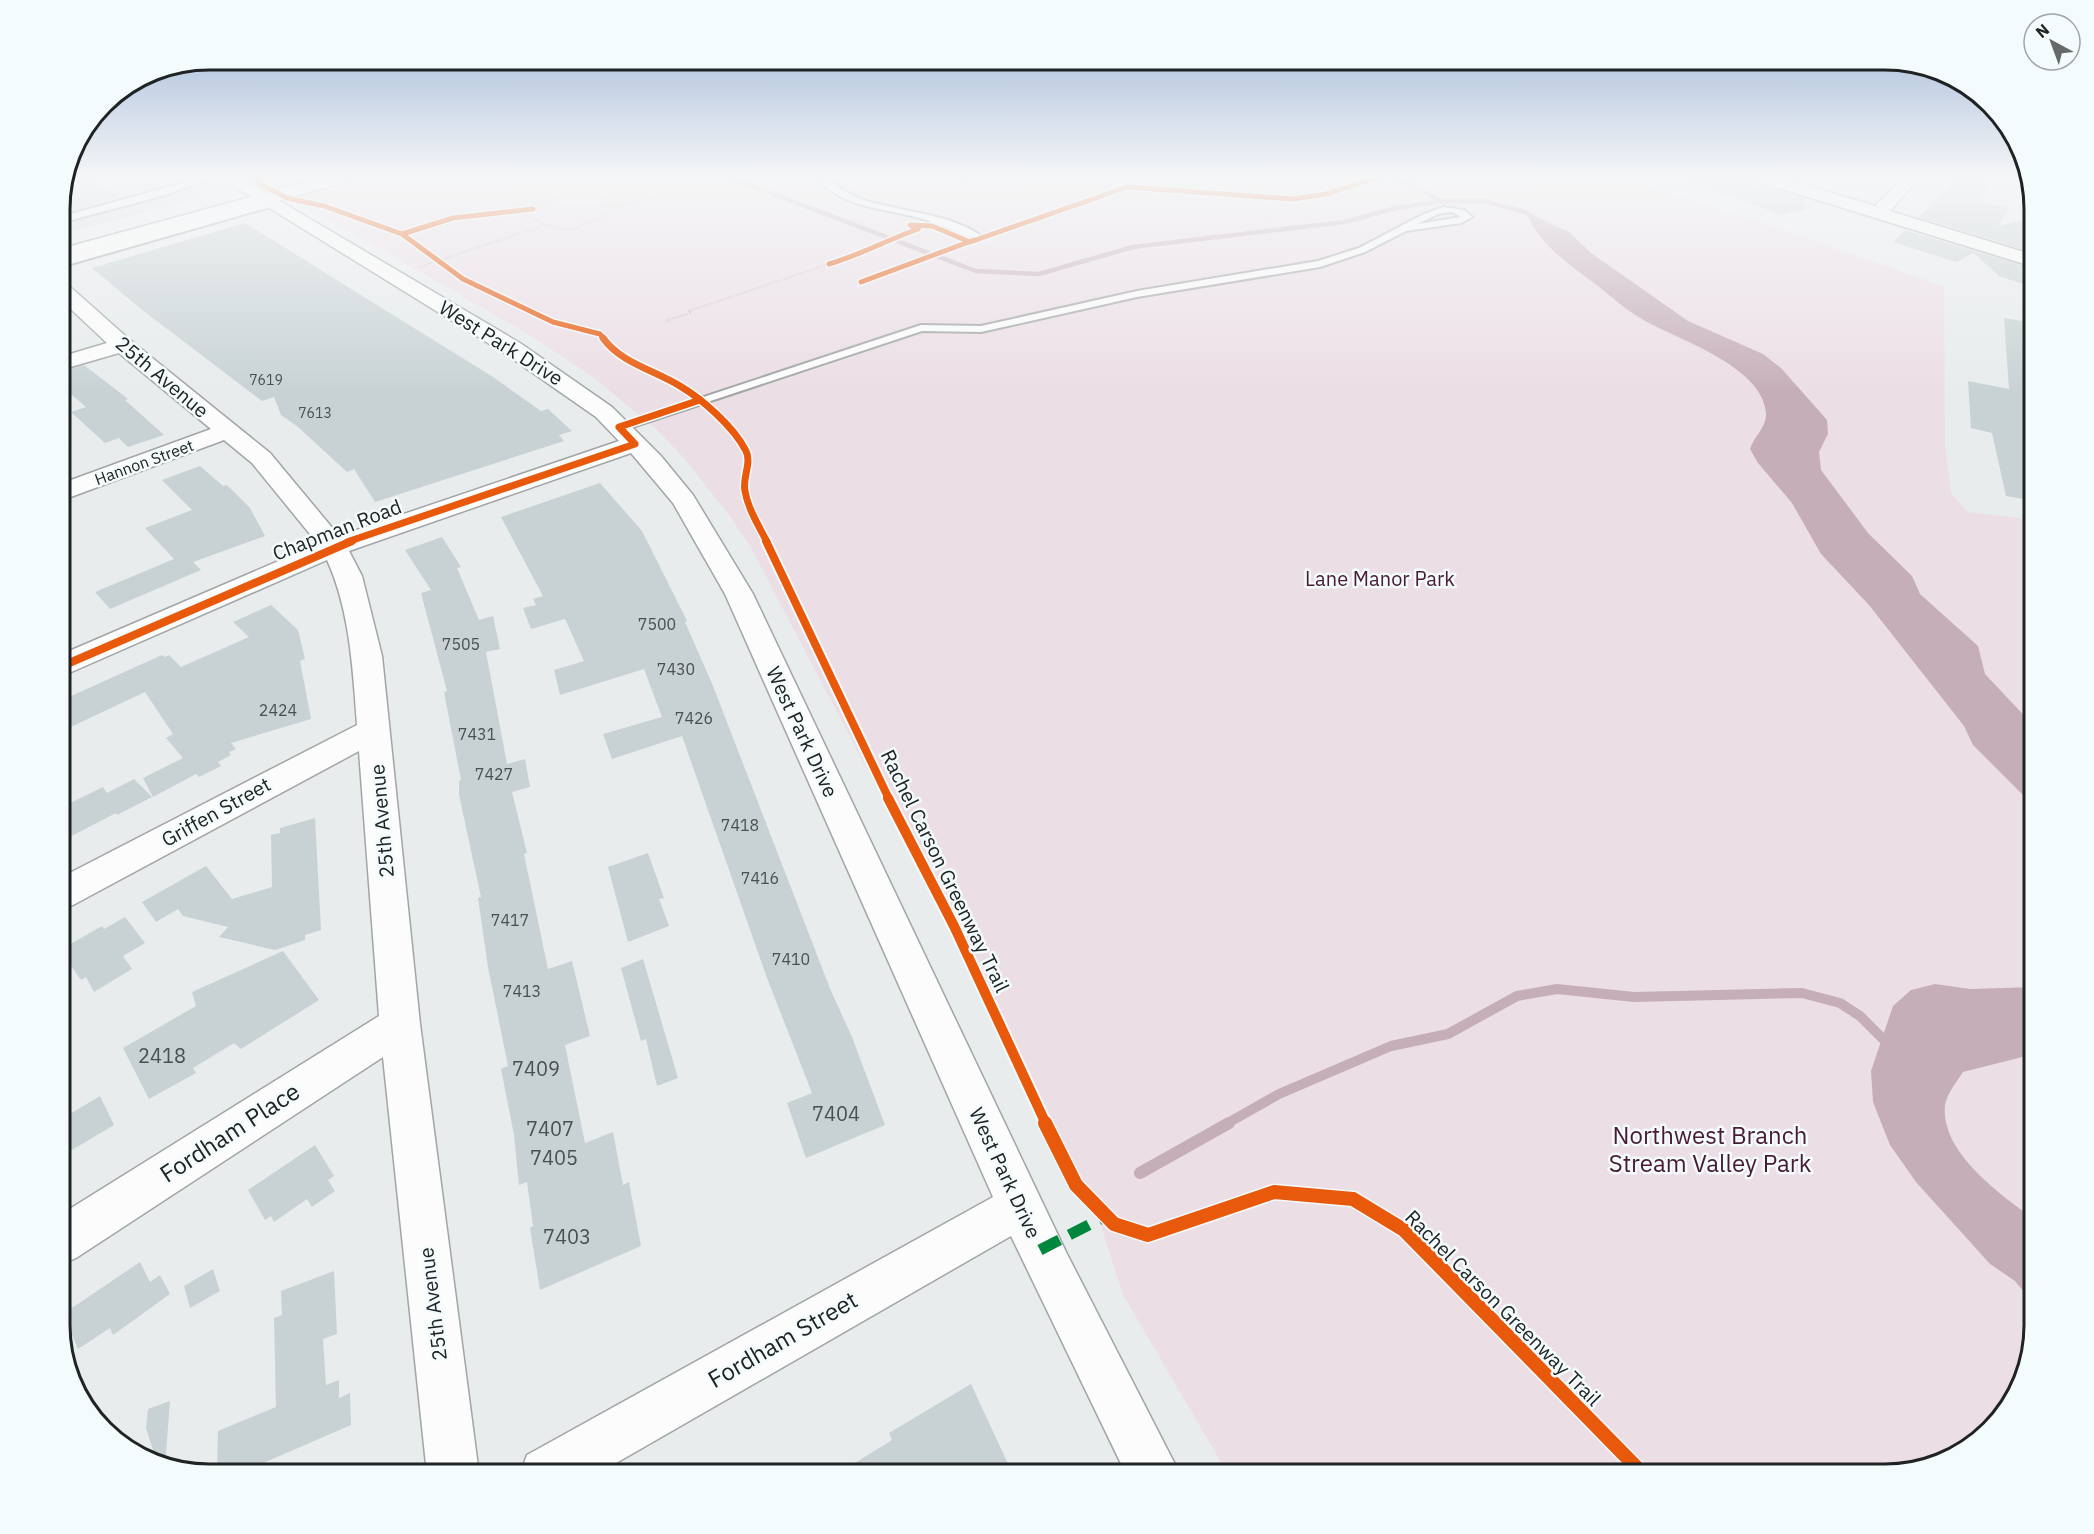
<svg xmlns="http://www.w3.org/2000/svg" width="2094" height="1534" font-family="'IBM Plex Sans',sans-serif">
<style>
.built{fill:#d6e1e3}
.green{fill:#ecdee5}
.water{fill:#c6aeb9}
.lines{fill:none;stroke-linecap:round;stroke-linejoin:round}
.stream-far2{stroke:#c6aeb9;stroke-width:4.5}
.stream-far1{stroke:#c6aeb9;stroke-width:10}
.stream{stroke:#c6aeb9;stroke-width:12}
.building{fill:#c8d2d4}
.service-casing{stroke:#a2a5a6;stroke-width:4}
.minor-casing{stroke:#a2a5a6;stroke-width:3}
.primary-casing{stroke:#a2a5a6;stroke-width:3}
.path{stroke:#cacaca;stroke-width:2;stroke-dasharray:1.5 1.5;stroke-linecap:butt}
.service{fill:#fcfcfc;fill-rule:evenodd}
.minor{fill:#fcfcfc;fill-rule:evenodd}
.primary{fill:#fcfcfc;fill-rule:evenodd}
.quiet{stroke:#00873e;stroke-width:11;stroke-dasharray:22 11;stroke-linecap:butt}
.cycleway-far4-casing{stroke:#f3fbfc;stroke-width:8}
.cycleway-far3-casing{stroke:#f3fbfc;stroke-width:10}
.cycleway-far2-casing{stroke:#f3fbfc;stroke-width:12}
.cycleway-far1-casing{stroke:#f3fbfc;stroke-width:14}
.cycleway-casing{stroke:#f3fbfc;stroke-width:17}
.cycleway-far4{stroke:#e8590c;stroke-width:5}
.cycleway-far3{stroke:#e8590c;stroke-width:7}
.cycleway-far2{stroke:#e8590c;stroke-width:8}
.cycleway-far1{stroke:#e8590c;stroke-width:10}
.cycleway{stroke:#e8590c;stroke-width:14}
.labels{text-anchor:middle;stroke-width:5;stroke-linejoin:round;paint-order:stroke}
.far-number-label{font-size:14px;fill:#4a4f50}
.far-street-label{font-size:16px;fill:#202324;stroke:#f3fbfc}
.number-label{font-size:16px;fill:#4a4f50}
.street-label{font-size:20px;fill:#202324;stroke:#f3fbfc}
.park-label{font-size:20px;fill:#491b33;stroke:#f3fbfc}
.near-number-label{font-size:20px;fill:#4a4f50}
.near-street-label{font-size:24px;fill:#202324;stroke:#f3fbfc}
.near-park-label{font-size:24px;fill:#491b33;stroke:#f3fbfc}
.rim{fill:none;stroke:#202324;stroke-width:3}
</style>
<rect width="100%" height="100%" fill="#e8eced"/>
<path class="built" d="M71 178H182L210 195 60 235V200L66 179Z"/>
<path class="green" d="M353 178H1619L1763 222 1944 287 1945 444 1951 493 1968 512 2034 520V1325L2026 1373 2003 1415 1951 1458 1884 1474H1228L1123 1295 1092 1198 751 548 729 515 683 457 657 430 593 377 533 337 288 196Z"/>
<g class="water">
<path d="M1526 212 1569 232 1591 253 1688 321 1763 354 1781 368 1827 420 1828 434 1819 452 1821 470 1868 533 1912 576 1920 594 1978 646 1985 674 2034 726V806L1973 745 1964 726 1869 605 1821 554 1792 503 1758 463 1750 449C1754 436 1767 427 1766 413 1762 365 1677 340 1642 319 1626 310 1613 298 1598 286 1569 264 1541 247 1526 212Z"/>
<path d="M1935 984 1970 989 2034 987V1054L1963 1072C1957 1081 1947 1094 1945 1105 1940 1152 2001 1195 2034 1219V1304L2015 1281 1990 1264 1916 1182 1890 1145 1873 1102 1871 1071 1893 1006 1911 990Z"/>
</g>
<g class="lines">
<g class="stream-far2">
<path d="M731 178 976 271 1039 274 1133 247 1345 222 1396 208 1441 201H1484L1526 212 1535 219"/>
<path d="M1397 178 1441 201"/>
</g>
<path class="stream-far1" d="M1226 1124 1279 1094 1391 1046 1448 1034 1517 996 1557 989 1634 997 1802 993 1840 1003 1860 1016 1887 1043"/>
<path class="stream" d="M1140 1173 1229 1123"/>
</g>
<g class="building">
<path d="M1687 178H1755L1758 184 1803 198 1805 209 1782 215 1687 182Z"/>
<path d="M1958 178H1984L1981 182 1990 184 1978 201 2010 208 1998 226 2034 218V253L1918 217Z"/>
<path d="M95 179 118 196 60 211 64 187Z"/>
<path d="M245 223 493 377 541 411 548 409 572 431 559 435 564 441 375 502 354 469 347 472 298 427 281 415 274 397 262 401 141 309 92 268Z"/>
<path d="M1905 230 2034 269V288L1999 276 1974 253 1956 262 1893 242Z"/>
<path d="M2004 318 2034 323V501L2006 496 1992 433 1971 428 1968 381 2009 389Z"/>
<path d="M84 365 128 399 125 400 164 435 128 447 119 438 105 443 71 412 86 407 60 385V372Z"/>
<path d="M200 466 223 486 227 485 250 508 265 536 193 562 201 570 110 609 95 592 174 559 145 528 192 510 162 480Z"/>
<path d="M600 483 642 531 687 621 685 622 713 686 831 991 852 1037 885 1125 806 1158 787 1103 812 1093 767 978 682 736 612 759 603 734 662 717 644 669 560 695 554 670 584 661 565 619 531 629 523 608 536 605 533 599 543 596 501 517Z"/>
<path d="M442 537 461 567 457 568 479 620 493 616 500 649 486 652 507 764 525 759 530 787 512 792 527 853 524 854 548 969 572 961 590 1036 565 1045 585 1143 613 1132 623 1185 629 1182 641 1246 540 1290 530 1228 533 1226 527 1182 519 1185 514 1135 501 1069 508 1066 488 967 478 898 481 897 459 795V781L461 780 444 692 447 691 421 593 431 590 405 550Z"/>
<path d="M271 605 298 630 305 659 300 661 311 719 231 743 236 749 229 752 231 755 218 762 221 766 199 777 196 774 153 797 143 778 183 758 166 738 173 734 145 692 60 732V701L162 655 165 657 169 655 181 667 249 637 233 622Z"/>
<path d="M134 779 152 797 117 815 116 813 60 842V808L103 787 107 793Z"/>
<path d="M315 818 321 930 305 935V940L275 950 219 937 228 927 183 916 178 909 156 922 142 902 206 866 232 899 272 887 271 835 280 833V828Z"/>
<path d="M648 853 664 898 659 899 669 926 628 942 608 867Z"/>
<path d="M125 917 145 943 123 956 132 969 94 992 86 977 81 980 60 950 102 926 104 929Z"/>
<path d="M283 951 319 1000 241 1049 234 1043 193 1068 196 1073 149 1099 123 1048 196 1006 192 992Z"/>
<path d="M643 959 678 1078 657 1086 646 1039 641 1041 621 968Z"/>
<path d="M100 1096 114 1125 60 1157V1120Z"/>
<path d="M315 1145 334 1176 328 1180 335 1191 312 1207 307 1199 274 1222 271 1216 265 1220 248 1190Z"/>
<path d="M140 1262 150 1282 160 1275 170 1294 113 1335 110 1328 78 1349 63 1314Z"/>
<path d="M213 1269 220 1291 190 1308 184 1286Z"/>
<path d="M334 1271 337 1334 323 1339 326 1385 339 1380V1398L350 1393 351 1425 238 1474H217L218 1431 276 1407 274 1318 282 1315 281 1291Z"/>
<path d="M971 1384 1009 1466 997 1474H837L892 1440 889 1433Z"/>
<path d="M170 1401 165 1467 157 1463 146 1428 148 1409Z"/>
</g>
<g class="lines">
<defs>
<g id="service">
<path d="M74 178H88L64 185 66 180Z"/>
<path d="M201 178H213L162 196 60 223V217Z"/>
<path d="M816 178C832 178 845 194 861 199 897 212 953 213 984 238L976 240C958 233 941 224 923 219 886 208 844 209 816 178Z"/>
<path d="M274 200 278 203 277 205 60 267V261Z"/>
<path d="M1444 207 1464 210 1472 217 1461 223 1406 231 1365 252 1320 267 1137 297 981 332 922 331 623 430 613 427 921 325 981 326 1137 291 1318 261 1359 248 1424 214ZM1452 212 1461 217 1418 224 1438 214Z"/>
</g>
<g id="minor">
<path d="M221 178H241L520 343 612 407 661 456 693 495 753 594 1066 1252 1180 1474H1126L1011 1236 597 1474H520L527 1455 993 1197 725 594 673 503 631 453 349 551 362 576 382 656 420 1024 479 1474H427L383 1057 76 1258 60 1265V1215L379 1016 359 751 73 905 60 909V878L357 725C353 671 350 610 327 560L60 677V655L318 544 252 463 224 440 60 501V484L211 429 119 353 60 370V357L107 343 60 299V282L67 284 130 340 270 453 339 536 619 441 596 417 504 353Z"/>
<path d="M1757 178H1782L1875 206 1902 178H1919L1890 211 2034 255V267L1759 182Z"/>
</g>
<path id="primary" d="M320 178H347L345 182 60 261V249Z"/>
</defs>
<use href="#service" class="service-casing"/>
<use href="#minor" class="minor-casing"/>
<use href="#primary" class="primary-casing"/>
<g class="path">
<path d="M973 178 966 184 973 190"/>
<path d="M533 209 616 207 680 192"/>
<path d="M518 211 545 225"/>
<path d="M419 267 545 225 570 230 614 212 616 207C582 183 570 200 534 204L533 209"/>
<path d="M670 322 667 320 691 313 689 311 829 264"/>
</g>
<use href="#service" class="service"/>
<use href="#minor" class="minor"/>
<use href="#primary" class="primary"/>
<path class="quiet" d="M1040 1250 1106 1216"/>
<defs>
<g id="cycleway-far4">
<path d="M257 178 259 183 287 198 324 206 402 234 463 279 553 322 600 334 604 339"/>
<path d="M918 229 910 225 932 226 970 242 1127 187 1293 199 1326 194 1376 178"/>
<path d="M402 234 453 218 533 209"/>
<path d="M829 264C860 255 887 240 918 229"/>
<path d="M861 282 974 240"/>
</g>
<g id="cycleway-far3">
<path d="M603 338C621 363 654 370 680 386 702 399 734 427 746 451 752 463 742 478 745 491 748 509 759 526 767 542"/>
<path d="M347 542 635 444 619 427 700 400"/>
</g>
<g id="cycleway-far2">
<path d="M766 541 889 799"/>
<path d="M60 667 352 541"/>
</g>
<path id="cycleway-far1" d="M888 798 954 926 1046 1124"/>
<path id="cycleway" d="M1045 1123 1076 1185 1114 1224 1148 1235 1274 1192 1353 1199 1404 1230 1643 1474"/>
</defs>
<use href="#cycleway-far4" class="cycleway-far4-casing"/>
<use href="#cycleway-far3" class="cycleway-far3-casing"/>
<use href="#cycleway-far2" class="cycleway-far2-casing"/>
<use href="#cycleway-far1" class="cycleway-far1-casing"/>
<use href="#cycleway" class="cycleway-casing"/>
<use href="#cycleway-far4" class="cycleway-far4"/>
<use href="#cycleway-far3" class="cycleway-far3"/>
<use href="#cycleway-far2" class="cycleway-far2"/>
<use href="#cycleway-far1" class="cycleway-far1"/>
<use href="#cycleway" class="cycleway"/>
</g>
<linearGradient id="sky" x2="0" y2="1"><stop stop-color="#9ab2d5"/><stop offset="0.45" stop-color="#f5f6f7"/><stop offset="1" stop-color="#f5f6f7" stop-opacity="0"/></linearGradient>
<rect width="2094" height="393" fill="url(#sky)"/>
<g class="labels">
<g class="far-number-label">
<text x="266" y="385">7619</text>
<text x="315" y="418">7613</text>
</g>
<g class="far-street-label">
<text transform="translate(144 462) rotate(-20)" y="6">Hannon Street</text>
</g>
<g class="number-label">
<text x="657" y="630">7500</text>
<text x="461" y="650">7505</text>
<text x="676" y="675">7430</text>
<text x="278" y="716">2424</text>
<text x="694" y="724">7426</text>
<text x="477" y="740">7431</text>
<text x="494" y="780">7427</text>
<text x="740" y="831">7418</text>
<text x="760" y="884">7416</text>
<text x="510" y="926">7417</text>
<text x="791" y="965">7410</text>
<text x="522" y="997">7413</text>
</g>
<g class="street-label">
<text transform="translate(501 343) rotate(32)" y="7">West Park Drive</text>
<text transform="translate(162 377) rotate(40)" y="7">25th Avenue</text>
<text transform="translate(337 530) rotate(-21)" y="7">Chapman Road</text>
<text transform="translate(802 732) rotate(65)" y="7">West Park Drive</text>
<text transform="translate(216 812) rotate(-29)" y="7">Griffen Street</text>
<text transform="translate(382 821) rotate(-95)" y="7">25th Avenue</text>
<text transform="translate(945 871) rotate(64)" y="7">Rachel Carson Greenway Trail</text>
<text transform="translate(1005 1173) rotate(65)" y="7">West Park Drive</text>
<text transform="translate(433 1304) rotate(-97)" y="7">25th Avenue</text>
<text transform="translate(1503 1308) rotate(45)" y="7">Rachel Carson Greenway Trail</text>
</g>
<g class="park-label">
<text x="1380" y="586">Lane Manor Park</text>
</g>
<g class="near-number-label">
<text x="162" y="1063">2418</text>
<text x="536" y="1076">7409</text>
<text x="836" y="1121">7404</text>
<text x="550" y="1136">7407</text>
<text x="554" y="1165">7405</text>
<text x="567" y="1244">7403</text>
</g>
<g class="near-street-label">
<text transform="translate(230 1133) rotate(-33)" y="8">Fordham Place</text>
<text transform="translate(783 1340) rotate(-30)" y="8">Fordham Street</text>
</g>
<g class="near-park-label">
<text x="1710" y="1144">Northwest Branch<tspan x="1710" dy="28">Stream Valley Park</tspan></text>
</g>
</g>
<path d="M0 0H2094V1534H0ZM209 70H1885A139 139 0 0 1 2024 209V1325A139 139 0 0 1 1885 1464H209A139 139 0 0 1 70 1325V209A139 139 0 0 1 209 70Z" fill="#f3fbfc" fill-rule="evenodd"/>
<path class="rim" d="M209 70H1885A139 139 0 0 1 2024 209V1325A139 139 0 0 1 1885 1464H209A139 139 0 0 1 70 1325V209A139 139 0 0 1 209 70Z"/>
<g transform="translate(2052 42) rotate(319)"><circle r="28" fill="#f3fbfc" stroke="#9fa5a6" stroke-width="1.5"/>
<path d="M0-4.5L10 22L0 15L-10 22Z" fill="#66696a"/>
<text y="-9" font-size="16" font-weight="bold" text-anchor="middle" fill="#202324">N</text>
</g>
</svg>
